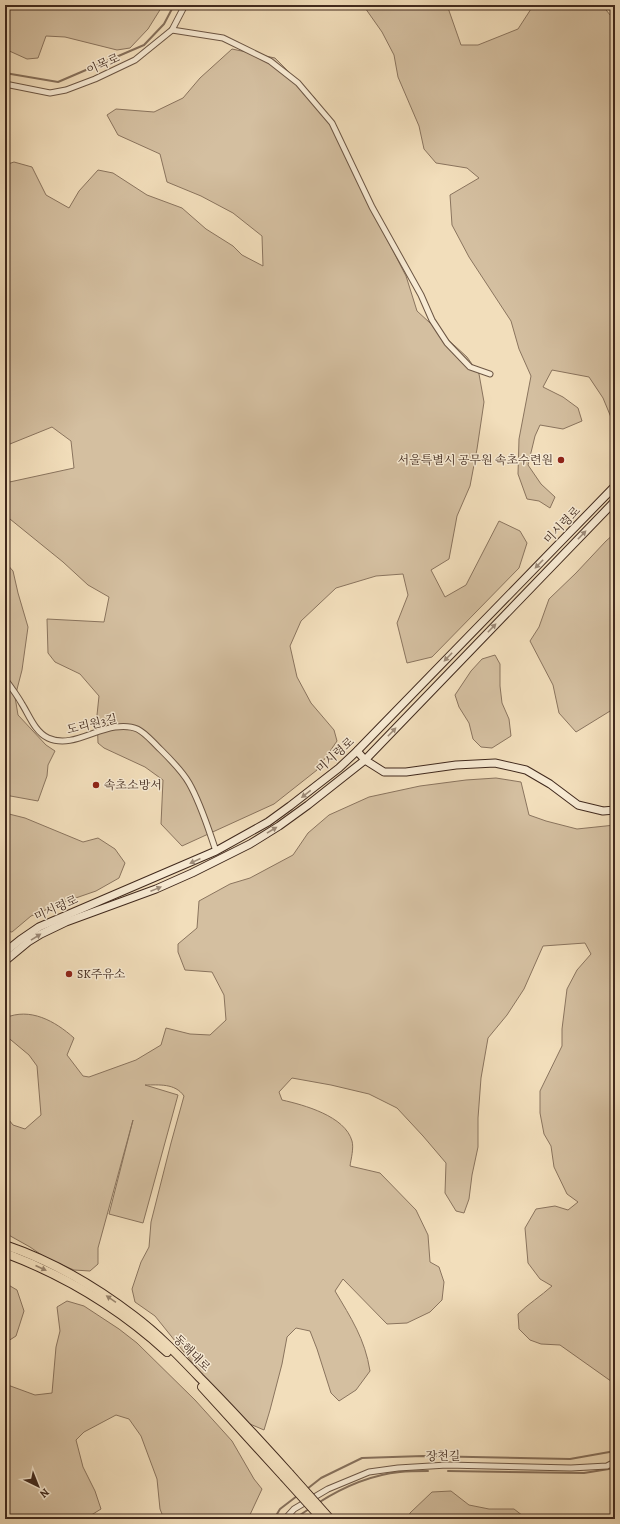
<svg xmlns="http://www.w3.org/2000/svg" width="620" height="1524" font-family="Alegreya,'Noto Serif KR',serif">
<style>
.green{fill:#d4bfa0;stroke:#8a745e}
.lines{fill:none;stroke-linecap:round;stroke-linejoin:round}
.stream{stroke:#86705b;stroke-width:2}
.street-casing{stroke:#6c5644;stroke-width:7}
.secondary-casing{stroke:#40291d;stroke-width:9}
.primary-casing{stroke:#40291d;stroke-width:10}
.street{stroke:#f7ead3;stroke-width:5}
.secondary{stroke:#f7ead3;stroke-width:7}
.primary{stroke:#f2debb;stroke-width:8}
.primary-bridge-casing{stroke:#40291d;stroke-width:10;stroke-linecap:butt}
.primary-bridge{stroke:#f2debb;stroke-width:8}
.oneway{fill:#9c8a78}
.oneway2{fill:#99846c}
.poi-dot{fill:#8f2418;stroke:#f7ead3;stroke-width:1.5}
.labels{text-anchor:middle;stroke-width:3;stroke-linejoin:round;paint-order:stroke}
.street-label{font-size:12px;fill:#40291d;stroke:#f7ead3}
.poi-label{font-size:12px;fill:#40291d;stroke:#f7ead3;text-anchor:start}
</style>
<rect width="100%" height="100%" fill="#f2debb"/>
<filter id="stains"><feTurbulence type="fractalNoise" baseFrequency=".005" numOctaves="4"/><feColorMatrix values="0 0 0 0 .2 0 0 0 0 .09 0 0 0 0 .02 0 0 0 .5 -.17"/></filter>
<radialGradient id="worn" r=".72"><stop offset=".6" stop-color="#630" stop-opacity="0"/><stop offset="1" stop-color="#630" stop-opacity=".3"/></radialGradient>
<g class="green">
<path d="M5 5H163L148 29 130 48 117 50 65 37 46 36 38 58 27 59 5 49Z"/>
<path d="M363 5H447L461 45H478L518 29 531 9 530 5H602L615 21V427L603 398 589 377 552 370 543 387 563 397 578 408 582 421 563 429 540 425 535 436 528 465 541 484 555 497 550 508 539 501 527 499 518 474 519 439 531 376 519 349 511 321 469 257 452 225 450 195 479 178 467 168 436 163 424 149 419 126 398 77 394 55 382 32Z"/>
<path d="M232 49 275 58 314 97 343 145 376 218 406 276 417 311 467 357 479 374 484 402 477 449 470 486 457 516 449 559 431 570 445 597 466 585 499 521 520 531 527 543 519 568 432 657 407 663 397 623 408 595 403 574 376 576 336 588 301 621 290 646 297 677 311 703 334 730 337 741 317 770 274 804 182 846 161 824 163 780 145 767 104 748 98 743 97 715 99 696 80 674 55 662 48 653 47 619 104 622 109 597 88 585 63 562 5 515V483L74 468 71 441 52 427 5 446V165L14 162 32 167 46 195 69 208 79 191 98 170 113 173 147 195 182 208 206 229 233 246 242 255 263 266 262 236 233 213 201 196 167 182 160 154 118 135 107 115 116 109 154 112 183 98 200 78Z"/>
<path d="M615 533V708L576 732 559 713 553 685 530 641 539 627 549 599 576 573 606 541Z"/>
<path d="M5 562 13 571 18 593 28 627 22 670 15 697 18 715 46 745 55 751 48 765 47 776 38 801 5 795Z"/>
<path d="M495 655 500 664V686L502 703 509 719 511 736 492 748 481 747 473 739 469 723 459 707 455 695 471 671 482 659Z"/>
<path d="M496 778 521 782 529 815 546 821 577 829 615 825V1384L560 1345 541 1344 530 1340 519 1329 518 1314C528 1304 541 1296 552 1286L540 1279 528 1263 525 1228 536 1209 555 1206 568 1210 578 1202 567 1194 554 1167 551 1146 544 1134 540 1113V1091L562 1046V1029L567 989 577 970 591 954 585 943 543 946 524 989 507 1015 488 1038 481 1078 478 1118V1147L472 1175 469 1199 464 1213 456 1211 445 1193 446 1163 423 1136 397 1108 369 1094 331 1085 292 1078 279 1092 282 1100C304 1105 345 1116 352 1141 354 1148 351 1159 350 1166L380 1173 416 1210 428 1235 430 1262 439 1267 444 1282 442 1300 430 1312 407 1323 387 1324 343 1279 335 1291C351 1318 365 1339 370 1371L356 1390 339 1401 331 1393 317 1349 310 1331 296 1328 287 1337 282 1364 270 1410 264 1430 250 1424 208 1382 155 1316 135 1302 132 1289 141 1262 149 1247 151 1222 171 1143 184 1096C175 1083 159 1085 145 1085L178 1095 143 1223 109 1214 133 1120 98 1248V1264L90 1271 74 1270 46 1258 30 1247 5 1233V1115L13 1125 25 1129 41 1115 37 1066 29 1055 5 1035V1018C30 1007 55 1021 74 1038L67 1055 83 1076 89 1077 136 1060 161 1045 166 1028 190 1034 210 1035 226 1020 224 995 212 972 185 970 178 952V944L197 928 199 901 230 884 250 878 293 855 308 833 329 815 369 797 420 786 466 780Z"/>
<path d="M5 813 25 818 83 842 98 838 115 849 125 863 119 878 96 891 67 901 31 916 12 932 5 931Z"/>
<path d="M5 1283 17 1290 24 1311 16 1336 5 1343Z"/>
<path d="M67 1301 84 1306 119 1329 137 1343 195 1400 232 1441 254 1479 262 1489 248 1519H164L160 1509 157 1479 141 1436 129 1419 116 1415 84 1432 76 1440 83 1467 95 1491 101 1509 85 1519H5V1384L35 1395 52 1393 56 1347 60 1331 57 1307Z"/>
<path d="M451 1491 469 1505 489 1509H514L527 1519H408L410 1513 432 1492Z"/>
</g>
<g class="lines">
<g class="stream">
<path d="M5 73 58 82 144 45 164 24 174 5"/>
<path d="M448 1471 584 1473 615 1468"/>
<path d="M307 1489 321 1478 362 1458 423 1456 570 1459 615 1451"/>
<path d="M318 1503C343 1487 370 1475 400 1472 409 1471 419 1471 428 1471"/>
<path d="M274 1519 280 1509 297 1496"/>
<path d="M294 1519 309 1509"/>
</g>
<defs>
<g id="street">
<path d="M172 30 223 38 270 61 298 83 332 123 372 207 421 295 432 320 447 343 470 367 490 374"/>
<path d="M5 84 50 93 66 90 95 79 135 60 172 30 185 5"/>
<path d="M5 679C11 687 17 695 22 704 29 715 35 732 48 738 70 748 93 730 115 727 138 724 143 732 157 746 168 757 181 769 189 783 201 804 208 828 216 851"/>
<path d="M285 1519 294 1509 328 1489 369 1472 398 1468 447 1465 571 1468 607 1466 615 1462"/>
</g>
<g id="secondary">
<path d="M357 751 365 760 384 772H406L456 765 495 763 526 770 550 784 578 805 603 811 615 810"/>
<path d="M5 952 20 940 39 927 216 851 268 822 290 806 339 768 357 751 615 486"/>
<path d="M5 961 28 942 41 934 66 922 156 889 192 873 250 844 279 826 308 805 365 760 615 501"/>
</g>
<g id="primary">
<path d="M5 1245C52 1261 95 1286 134 1316 158 1334 179 1356 200 1378 231 1409 260 1441 289 1473"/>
<path d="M5 1253C66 1276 119 1308 167 1352"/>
<path d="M202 1387 284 1477"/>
</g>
</defs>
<use href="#street" class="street-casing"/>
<use href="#secondary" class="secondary-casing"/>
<use href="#primary" class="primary-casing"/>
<use href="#street" class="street"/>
<use href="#secondary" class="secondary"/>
<use href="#primary" class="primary"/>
<defs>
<g id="primary-bridge">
<path d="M289 1473 330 1519"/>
<path d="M284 1477 322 1519"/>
</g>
</defs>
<use href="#primary-bridge" class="primary-bridge-casing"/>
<use href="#primary-bridge" class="primary-bridge"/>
</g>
<defs><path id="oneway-solid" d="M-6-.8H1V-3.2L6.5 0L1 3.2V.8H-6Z"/></defs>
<g class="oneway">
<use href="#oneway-solid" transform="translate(582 535) rotate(-46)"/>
<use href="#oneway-solid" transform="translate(539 564) rotate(134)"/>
<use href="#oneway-solid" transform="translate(492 628) rotate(-46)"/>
<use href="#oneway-solid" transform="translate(448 657) rotate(134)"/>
<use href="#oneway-solid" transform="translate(392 732) rotate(-46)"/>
<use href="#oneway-solid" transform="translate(306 794) rotate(142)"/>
<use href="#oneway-solid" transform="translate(272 830) rotate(-31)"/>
<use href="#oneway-solid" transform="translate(195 861) rotate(155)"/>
<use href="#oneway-solid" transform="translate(156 889) rotate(-22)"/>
<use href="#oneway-solid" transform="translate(36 937) rotate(-32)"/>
</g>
<g class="oneway2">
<use href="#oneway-solid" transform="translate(41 1268) rotate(24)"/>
<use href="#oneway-solid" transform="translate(111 1299) rotate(-146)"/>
</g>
<g class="poi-dot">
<circle cx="561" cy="460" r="4"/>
<circle cx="96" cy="785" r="4"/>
<circle cx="69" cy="974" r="4"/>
</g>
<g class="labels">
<g class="street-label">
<text transform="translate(103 64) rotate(-24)" y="4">이목로</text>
<text transform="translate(562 525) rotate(-46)" y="4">미시령로</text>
<text transform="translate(92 724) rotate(-13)" y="4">도리원3길</text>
<text transform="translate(335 755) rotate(-42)" y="4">미시령로</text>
<text transform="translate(56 908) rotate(-24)" y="4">미시령로</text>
<text transform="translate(192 1353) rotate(45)" y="4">동해대로</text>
<text transform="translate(443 1456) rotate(-1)" y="4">장천길</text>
</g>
<g class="poi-label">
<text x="553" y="464" text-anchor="end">서울특별시 공무원 속초수련원</text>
<text x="104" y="789">속초소방서</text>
<text x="77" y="978">SK주유소</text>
</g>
</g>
<rect width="620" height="1524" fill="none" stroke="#f2debb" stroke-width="20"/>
<rect x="6" y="6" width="608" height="1512" fill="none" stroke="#40291d" stroke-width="2"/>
<rect x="10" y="10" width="600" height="1504" fill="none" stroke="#40291d"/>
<g transform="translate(38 1486) rotate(137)" stroke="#f7ead3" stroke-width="3" paint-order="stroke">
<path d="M0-3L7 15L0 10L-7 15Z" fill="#40291d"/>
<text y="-6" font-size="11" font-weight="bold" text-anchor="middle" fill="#40291d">N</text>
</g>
<rect width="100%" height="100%" filter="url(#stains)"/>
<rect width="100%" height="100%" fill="url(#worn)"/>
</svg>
